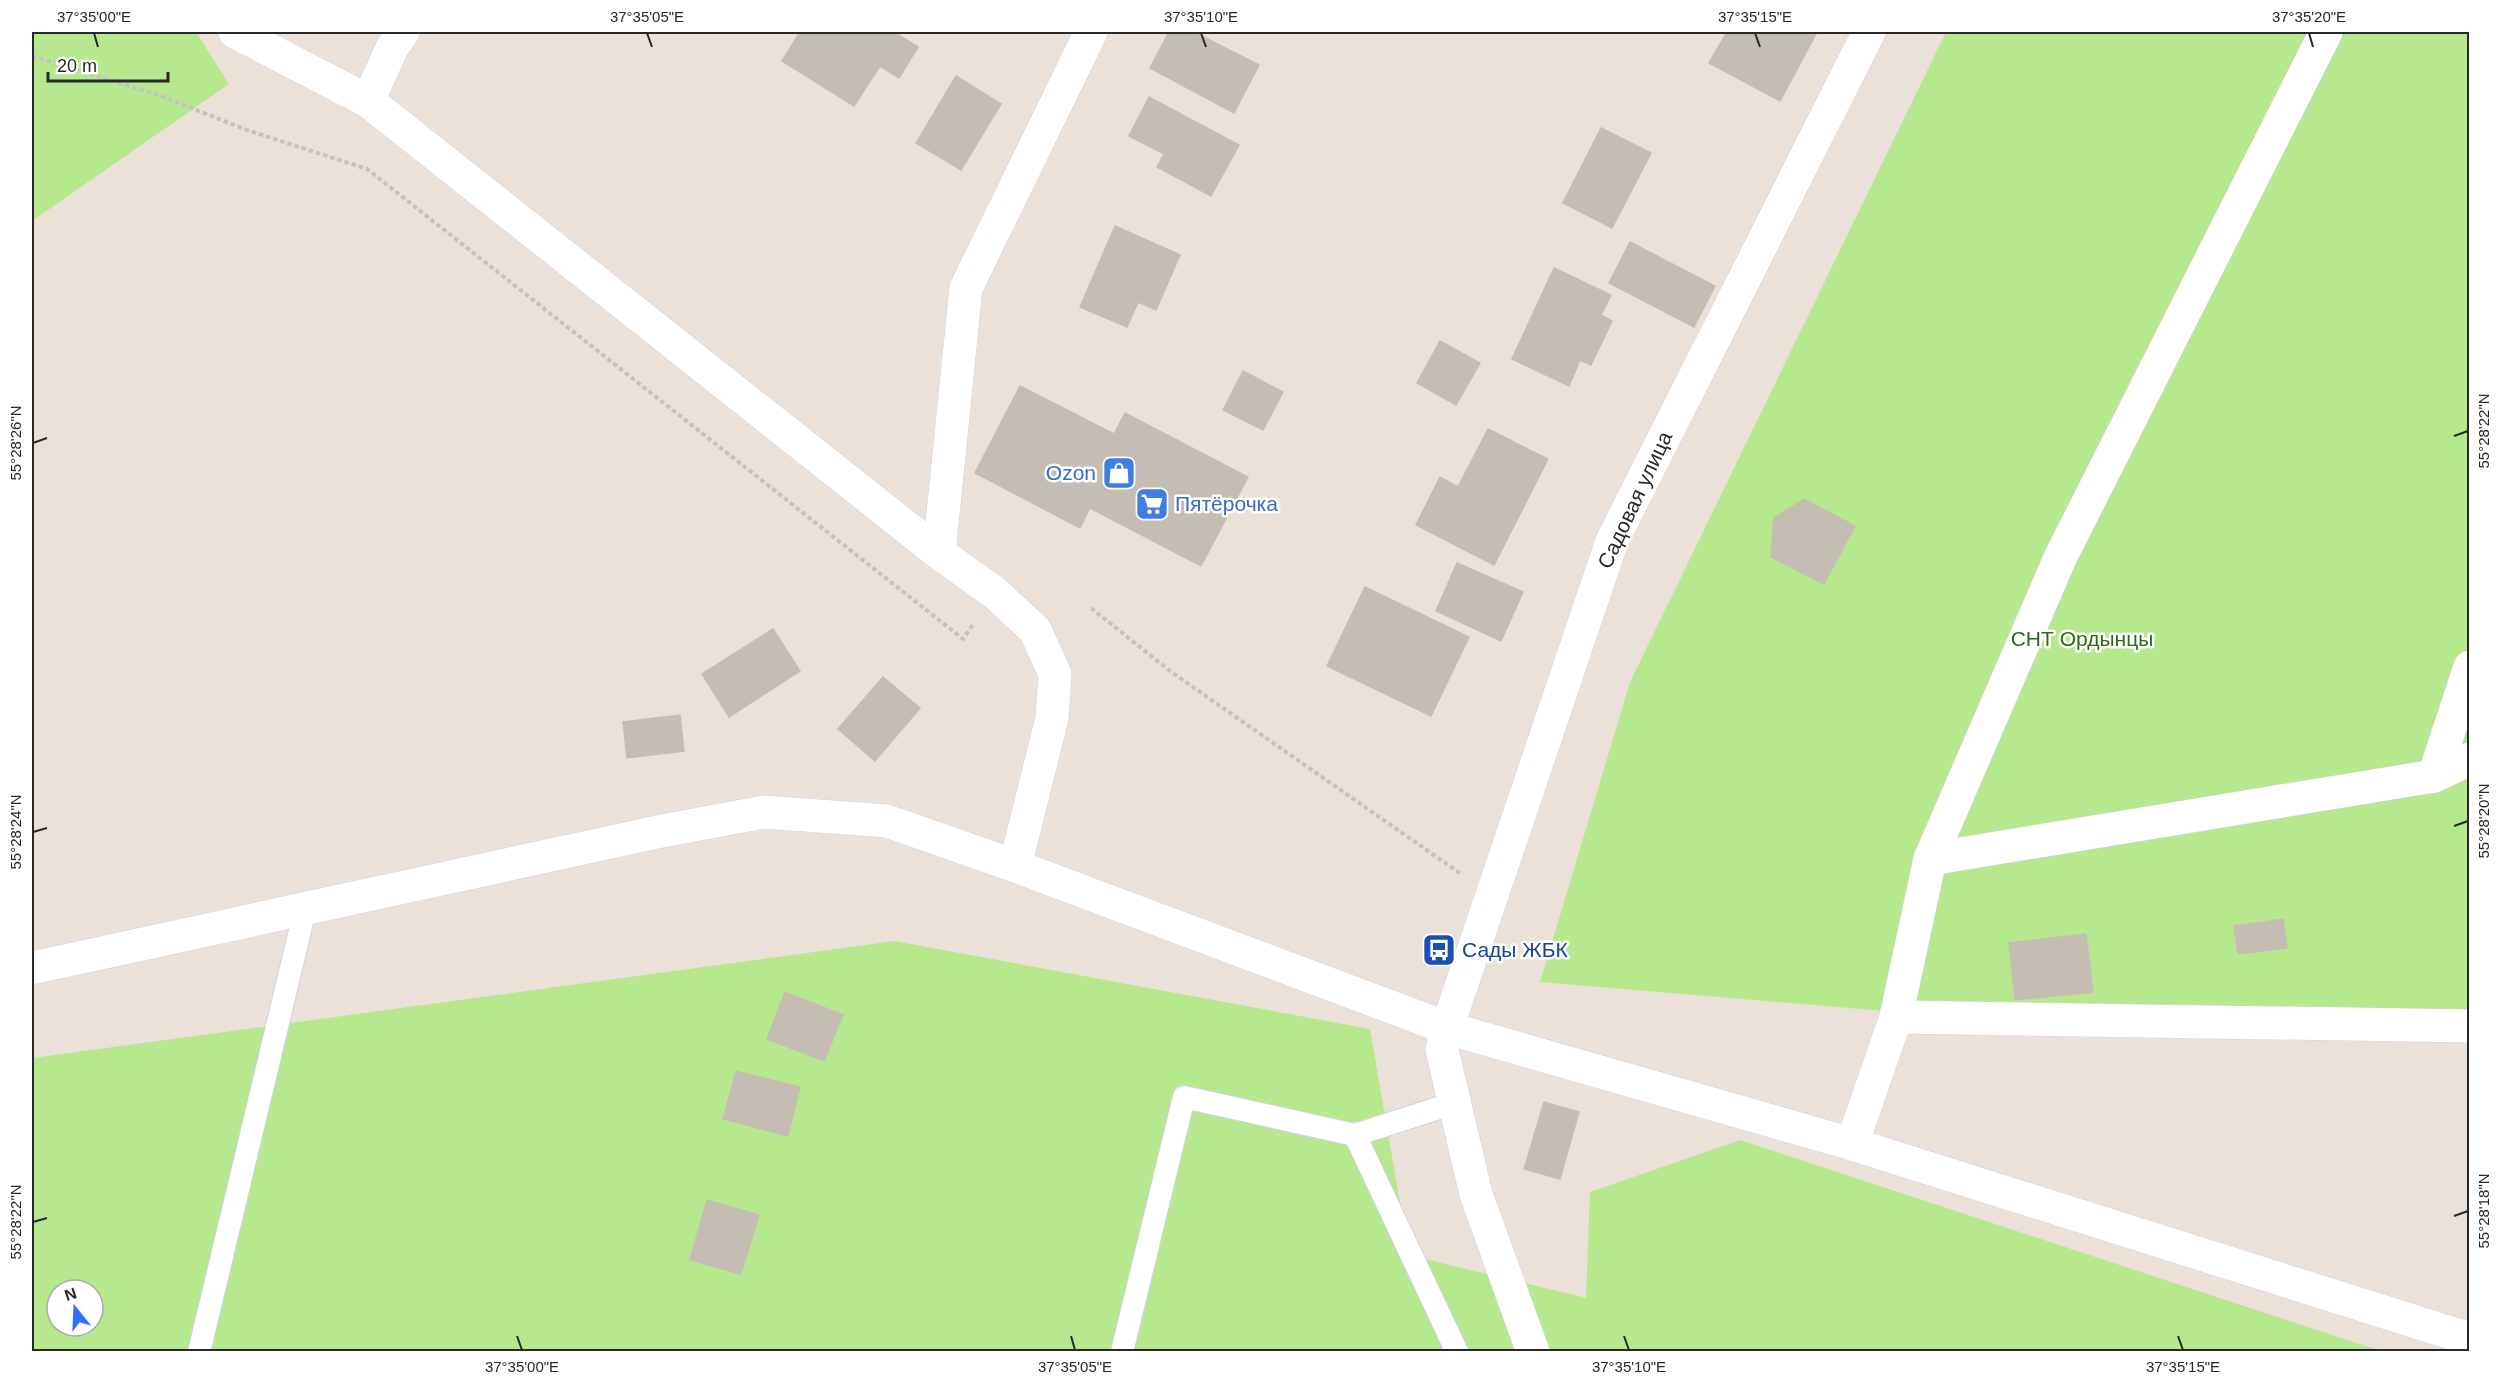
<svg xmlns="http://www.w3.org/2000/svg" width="2501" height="1383" font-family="Helvetica,sans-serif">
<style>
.green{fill:#b6e98e;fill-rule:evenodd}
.building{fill:#c3bdb4;stroke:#c7bdb2;stroke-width:1.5}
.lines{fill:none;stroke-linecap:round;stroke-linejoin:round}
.lane-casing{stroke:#cdd3e3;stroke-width:24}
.street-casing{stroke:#cdd3e3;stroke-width:34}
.secondary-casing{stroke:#cdd3e3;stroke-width:34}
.path{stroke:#c3c3c3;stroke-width:4;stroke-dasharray:4.5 3;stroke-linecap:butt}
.lane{stroke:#fff;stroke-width:22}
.street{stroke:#fff;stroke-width:33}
.secondary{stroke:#fff;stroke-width:33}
.ticks{fill:none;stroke:#282828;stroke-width:2}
.labels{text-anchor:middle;stroke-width:5;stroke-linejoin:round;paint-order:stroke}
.shop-label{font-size:21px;fill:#366cbe;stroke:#fff;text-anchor:end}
.street-label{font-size:21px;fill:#282828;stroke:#fff}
.park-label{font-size:21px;fill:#2e6b12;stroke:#fff}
.transit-label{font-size:21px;fill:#164399;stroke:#fff;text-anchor:start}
.neatline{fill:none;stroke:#282828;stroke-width:2}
.ticks-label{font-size:15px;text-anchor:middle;fill:#282828}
</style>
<rect width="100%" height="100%" fill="#ece1d8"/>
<g class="green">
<path d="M32 32H196L229 84 32 221Z"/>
<path d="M1946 32H2469V1010L2109 1030 1540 982 1630 682Z"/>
<path d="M895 941 1370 1029 1409 1255 1586 1298 1590 1192 1740 1140 2381 1351H32V1058ZM57 1290H93V1326H57Z"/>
</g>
<g class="building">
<path d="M800 32H894L918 47 899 78 880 66 854 106 782 61Z"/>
<path d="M1169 32H1194L1259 65 1234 113 1150 68Z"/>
<path d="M1727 32H1817L1780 101 1709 63Z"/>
<path d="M956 76 1001 104 961 170 916 143Z"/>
<path d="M1149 97 1239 145 1211 196 1157 167 1164 154 1129 136Z"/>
<path d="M1601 128 1651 153 1612 228 1563 203Z"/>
<path d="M1115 226 1180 255 1156 310 1138 302 1127 327 1080 307Z"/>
<path d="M1630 242 1715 286 1694 327 1609 283Z"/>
<path d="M1554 268 1611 295 1601 315 1612 321 1591 365 1580 360 1569 386 1512 359Z"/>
<path d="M1440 341 1480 363 1456 405 1417 383Z"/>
<path d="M1243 371 1283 392 1263 430 1223 410Z"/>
<path d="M1020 386 1114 434 1125 413 1248 477 1201 566 1090 508 1080 528 975 473Z"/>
<path d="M1488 429 1548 459 1494 565 1416 525 1440 477 1458 487Z"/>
<path d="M1804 499 1855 526 1824 584 1771 557 1774 518Z"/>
<path d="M1457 563 1523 592 1501 641 1436 611Z"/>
<path d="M1365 587 1469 637 1431 716 1327 666Z"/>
<path d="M773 629 800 671 729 717 702 674Z"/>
<path d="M883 677 920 708 875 761 838 729Z"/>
<path d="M680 715 684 751 627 758 623 722Z"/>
<path d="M2283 919 2287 948 2238 954 2234 926Z"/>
<path d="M2086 934 2093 992 2015 1000 2009 943Z"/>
<path d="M785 992 843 1015 824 1061 767 1039Z"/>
<path d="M736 1071 800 1087 788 1136 723 1119Z"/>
<path d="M1544 1102 1579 1112 1560 1179 1524 1169Z"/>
<path d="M707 1200 759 1215 741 1274 690 1260Z"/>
</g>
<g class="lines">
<defs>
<g id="lane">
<path d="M1355 1135 1457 1352"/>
<path d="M199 1352 305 910"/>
<path d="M1122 1352 1184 1097 1355 1135 1454 1103"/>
</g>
<g id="street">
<path d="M235 32 368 101 939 553 995 593 1035 630 1055 674 1052 718 1015 866"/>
<path d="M368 101 392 48 403 32"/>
<path d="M939 553 966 288 1091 32"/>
<path d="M2434 776 2470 667"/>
<path d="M1930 859 2061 556 2326 32"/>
<path d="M1896 1017 2470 1026"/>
<path d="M1852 1144 1896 1017 1930 859 2434 776 2470 759"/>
<path d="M1533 1352 1476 1194 1442 1050 1447 1028 1612 541 1869 32"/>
</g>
<path id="secondary" d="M32 968 662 831 764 812 887 821 1015 866 1447 1028 1852 1144 2470 1339"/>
</defs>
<use href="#lane" class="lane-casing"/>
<use href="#street" class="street-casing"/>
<use href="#secondary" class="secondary-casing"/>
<g class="path">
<path d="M32 56 161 96 247 130 367 169 963 639 974 623"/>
<path d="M1091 608 1170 671 1461 874"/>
</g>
<use href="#lane" class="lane"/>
<use href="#street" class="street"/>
<use href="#secondary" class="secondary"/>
</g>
<path class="ticks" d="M94 33 98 47M647 33 652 47M1201 33 1206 47M1755 33 1760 47M2309 33 2313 47M2454 436 2468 431M33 443 47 438M2454 826 2468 821M33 832 47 828M2454 1216 2468 1211M33 1222 47 1218M517 1336 522 1350M1071 1336 1075 1350M1624 1336 1629 1350M2178 1336 2183 1350"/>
<defs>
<symbol id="shop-square" viewBox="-11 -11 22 22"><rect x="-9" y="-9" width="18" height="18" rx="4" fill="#3f7fe0" stroke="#fff"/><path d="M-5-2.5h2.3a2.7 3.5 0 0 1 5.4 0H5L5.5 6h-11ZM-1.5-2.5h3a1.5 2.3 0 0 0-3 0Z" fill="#fff"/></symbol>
<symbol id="supermarket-square" viewBox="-11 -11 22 22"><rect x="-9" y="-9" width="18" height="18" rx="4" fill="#3f7fe0" stroke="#fff"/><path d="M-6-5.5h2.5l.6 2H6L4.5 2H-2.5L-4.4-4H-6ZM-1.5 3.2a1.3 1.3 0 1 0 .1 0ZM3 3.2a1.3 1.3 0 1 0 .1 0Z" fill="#fff"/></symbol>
<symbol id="bus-square" viewBox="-11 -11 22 22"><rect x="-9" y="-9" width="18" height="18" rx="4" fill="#1a4fb4" stroke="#fff"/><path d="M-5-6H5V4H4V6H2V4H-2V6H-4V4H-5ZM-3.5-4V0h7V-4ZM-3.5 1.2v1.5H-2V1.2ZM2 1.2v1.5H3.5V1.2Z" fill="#fff"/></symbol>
</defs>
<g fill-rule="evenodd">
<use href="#shop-square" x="1100" y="454" width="38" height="38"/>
<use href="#supermarket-square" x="1133" y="485" width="38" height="38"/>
<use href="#bus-square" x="1420" y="931" width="38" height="38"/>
</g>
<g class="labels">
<g class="shop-label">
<text x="1096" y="480">Ozon</text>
<text x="1175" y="511" text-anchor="start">Пятёрочка</text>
</g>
<g class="street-label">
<text transform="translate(1635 500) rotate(-65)" y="7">Садовая улица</text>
</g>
<g class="park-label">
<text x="2082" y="646">СНТ Ордынцы</text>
</g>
<g class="transit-label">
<text x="1462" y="957">Сады ЖБК</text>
</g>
</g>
<rect width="2501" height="1383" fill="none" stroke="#ffffff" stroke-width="66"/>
<g transform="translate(75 1308) rotate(342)"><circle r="28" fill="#ffffff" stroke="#a9a9a9" stroke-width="1.5"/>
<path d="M0-4.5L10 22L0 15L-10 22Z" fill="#326eff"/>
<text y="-9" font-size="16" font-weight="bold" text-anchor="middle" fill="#282828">N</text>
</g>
<path d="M48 72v9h120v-9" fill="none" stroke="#282828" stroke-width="3"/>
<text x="57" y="72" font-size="18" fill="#282828" stroke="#ffffff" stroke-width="4.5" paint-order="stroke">20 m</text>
<rect x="33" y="33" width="2435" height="1317" class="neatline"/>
<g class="ticks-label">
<text x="94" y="22">37°35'00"E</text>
<text x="647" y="22">37°35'05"E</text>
<text x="1201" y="22">37°35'10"E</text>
<text x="1755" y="22">37°35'15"E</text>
<text x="2309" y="22">37°35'20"E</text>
<text transform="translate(2484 431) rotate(-90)" y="5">55°28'22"N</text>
<text transform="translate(16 443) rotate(-90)" y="5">55°28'26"N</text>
<text transform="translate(2484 821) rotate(-90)" y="5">55°28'20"N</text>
<text transform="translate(16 832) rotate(-90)" y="5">55°28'24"N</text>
<text transform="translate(2484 1211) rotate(-90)" y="5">55°28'18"N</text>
<text transform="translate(16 1222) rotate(-90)" y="5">55°28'22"N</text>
<text x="522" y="1372">37°35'00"E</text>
<text x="1075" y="1372">37°35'05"E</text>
<text x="1629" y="1372">37°35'10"E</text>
<text x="2183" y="1372">37°35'15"E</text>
</g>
</svg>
